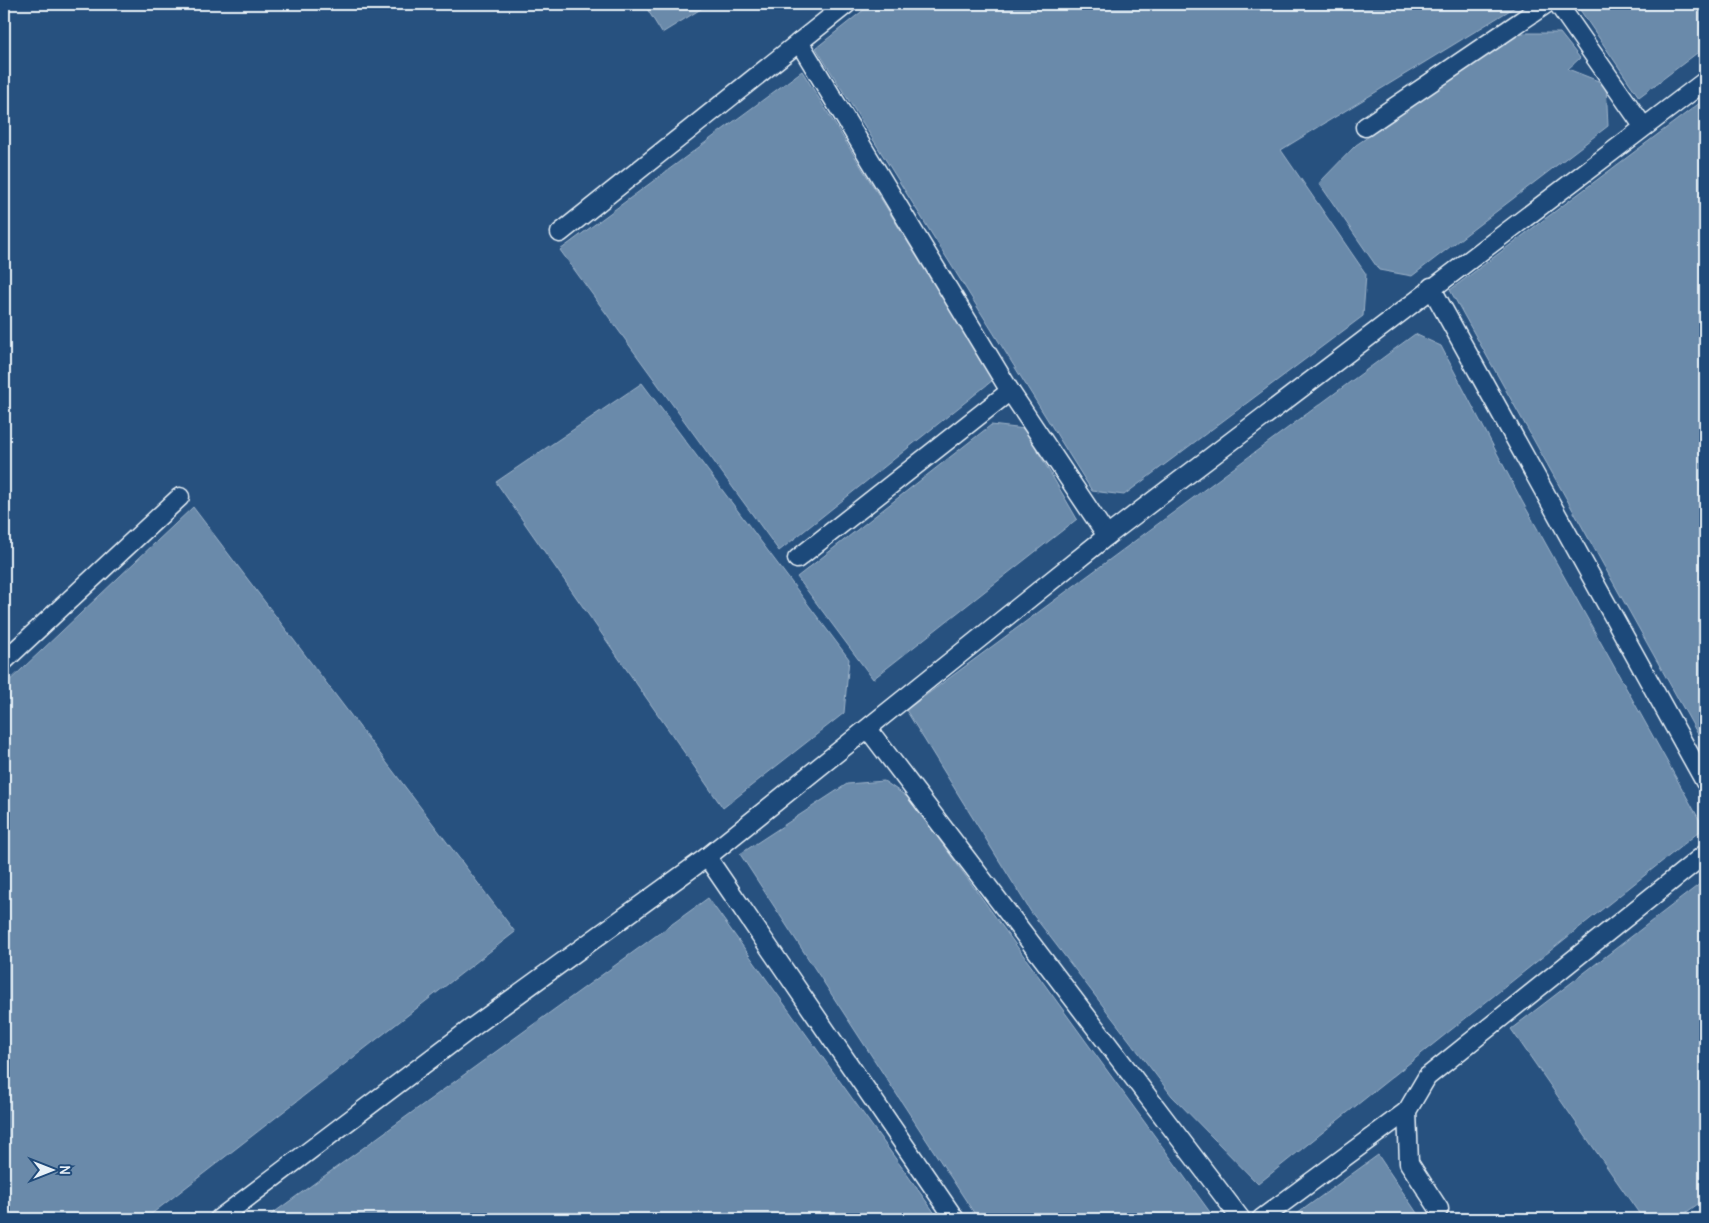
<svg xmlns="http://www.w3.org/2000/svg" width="1709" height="1223" font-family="Delius,sans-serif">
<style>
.water{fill:#6b8aaa;stroke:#9db3c9}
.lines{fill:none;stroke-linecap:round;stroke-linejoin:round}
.lane-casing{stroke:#e8f1f8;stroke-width:21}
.lane{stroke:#1f4a7a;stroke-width:18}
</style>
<rect width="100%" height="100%" fill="#27517f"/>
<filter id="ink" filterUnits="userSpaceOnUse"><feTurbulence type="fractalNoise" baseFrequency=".02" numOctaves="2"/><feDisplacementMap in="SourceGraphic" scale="10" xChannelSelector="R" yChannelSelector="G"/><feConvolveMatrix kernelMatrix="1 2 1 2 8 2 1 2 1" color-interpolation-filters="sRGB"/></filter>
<g filter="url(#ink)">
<g class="water">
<path d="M644 4H709L662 33Z"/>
<path d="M871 4H1520L1281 150 1366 274 1363 316 1124 495 1092 491 816 48Z"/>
<path d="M1576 4H1705V47L1639 97Z"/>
<path d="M1522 33H1560L1580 58 1568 69 1606 84 1608 126 1412 276 1379 270 1319 183 1356 145Z"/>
<path d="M802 71 993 380 779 551 560 250Z"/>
<path d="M1705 99V747L1450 290Z"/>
<path d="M1415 334 1441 346 1522 501 1704 828 1258 1184 1172 1096 1031 912 906 710Z"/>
<path d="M642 383 849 659 844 713 723 808 496 482Z"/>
<path d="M991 425 1025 429 1077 519 873 679 797 577Z"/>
<path d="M193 507 515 932 145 1219H4V686Z"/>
<path d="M884 781 909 798 1215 1219H978L740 854 847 784Z"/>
<path d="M1705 880V1199L1677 1219H1643L1511 1029Z"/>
<path d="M708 898 939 1219H265Z"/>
<path d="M1378 1155 1421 1219H1290Z"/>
</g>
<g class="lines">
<defs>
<g id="lane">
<path d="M1558 4 1643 126"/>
<path d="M799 42 1010 391 1107 536"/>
<path d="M1365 127 1546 4"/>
<path d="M560 233 847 4"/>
<path d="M1431 287 1705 782"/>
<path d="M797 559 1010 391"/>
<path d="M4 661 180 497"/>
<path d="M868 729 1241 1219"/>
<path d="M707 857 955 1219"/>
<path d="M1439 1209 1409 1163 1407 1111 1427 1077 1705 854"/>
<path d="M219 1219 473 1027 707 857 1107 536 1705 81"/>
<path d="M1261 1219 1407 1111"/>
</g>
</defs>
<use href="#lane" class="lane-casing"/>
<use href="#lane" class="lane"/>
</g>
</g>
<rect width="1709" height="1223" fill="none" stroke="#1f4a7a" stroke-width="20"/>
<rect x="10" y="10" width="1689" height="1203" fill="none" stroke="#e8f1f8" stroke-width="2" filter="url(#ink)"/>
<g transform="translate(52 1170) rotate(90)" stroke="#1f4a7a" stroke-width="4" paint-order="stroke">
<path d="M0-4L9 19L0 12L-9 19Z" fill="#e8f1f8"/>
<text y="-8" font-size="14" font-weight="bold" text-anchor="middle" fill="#e8f1f8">N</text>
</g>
</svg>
